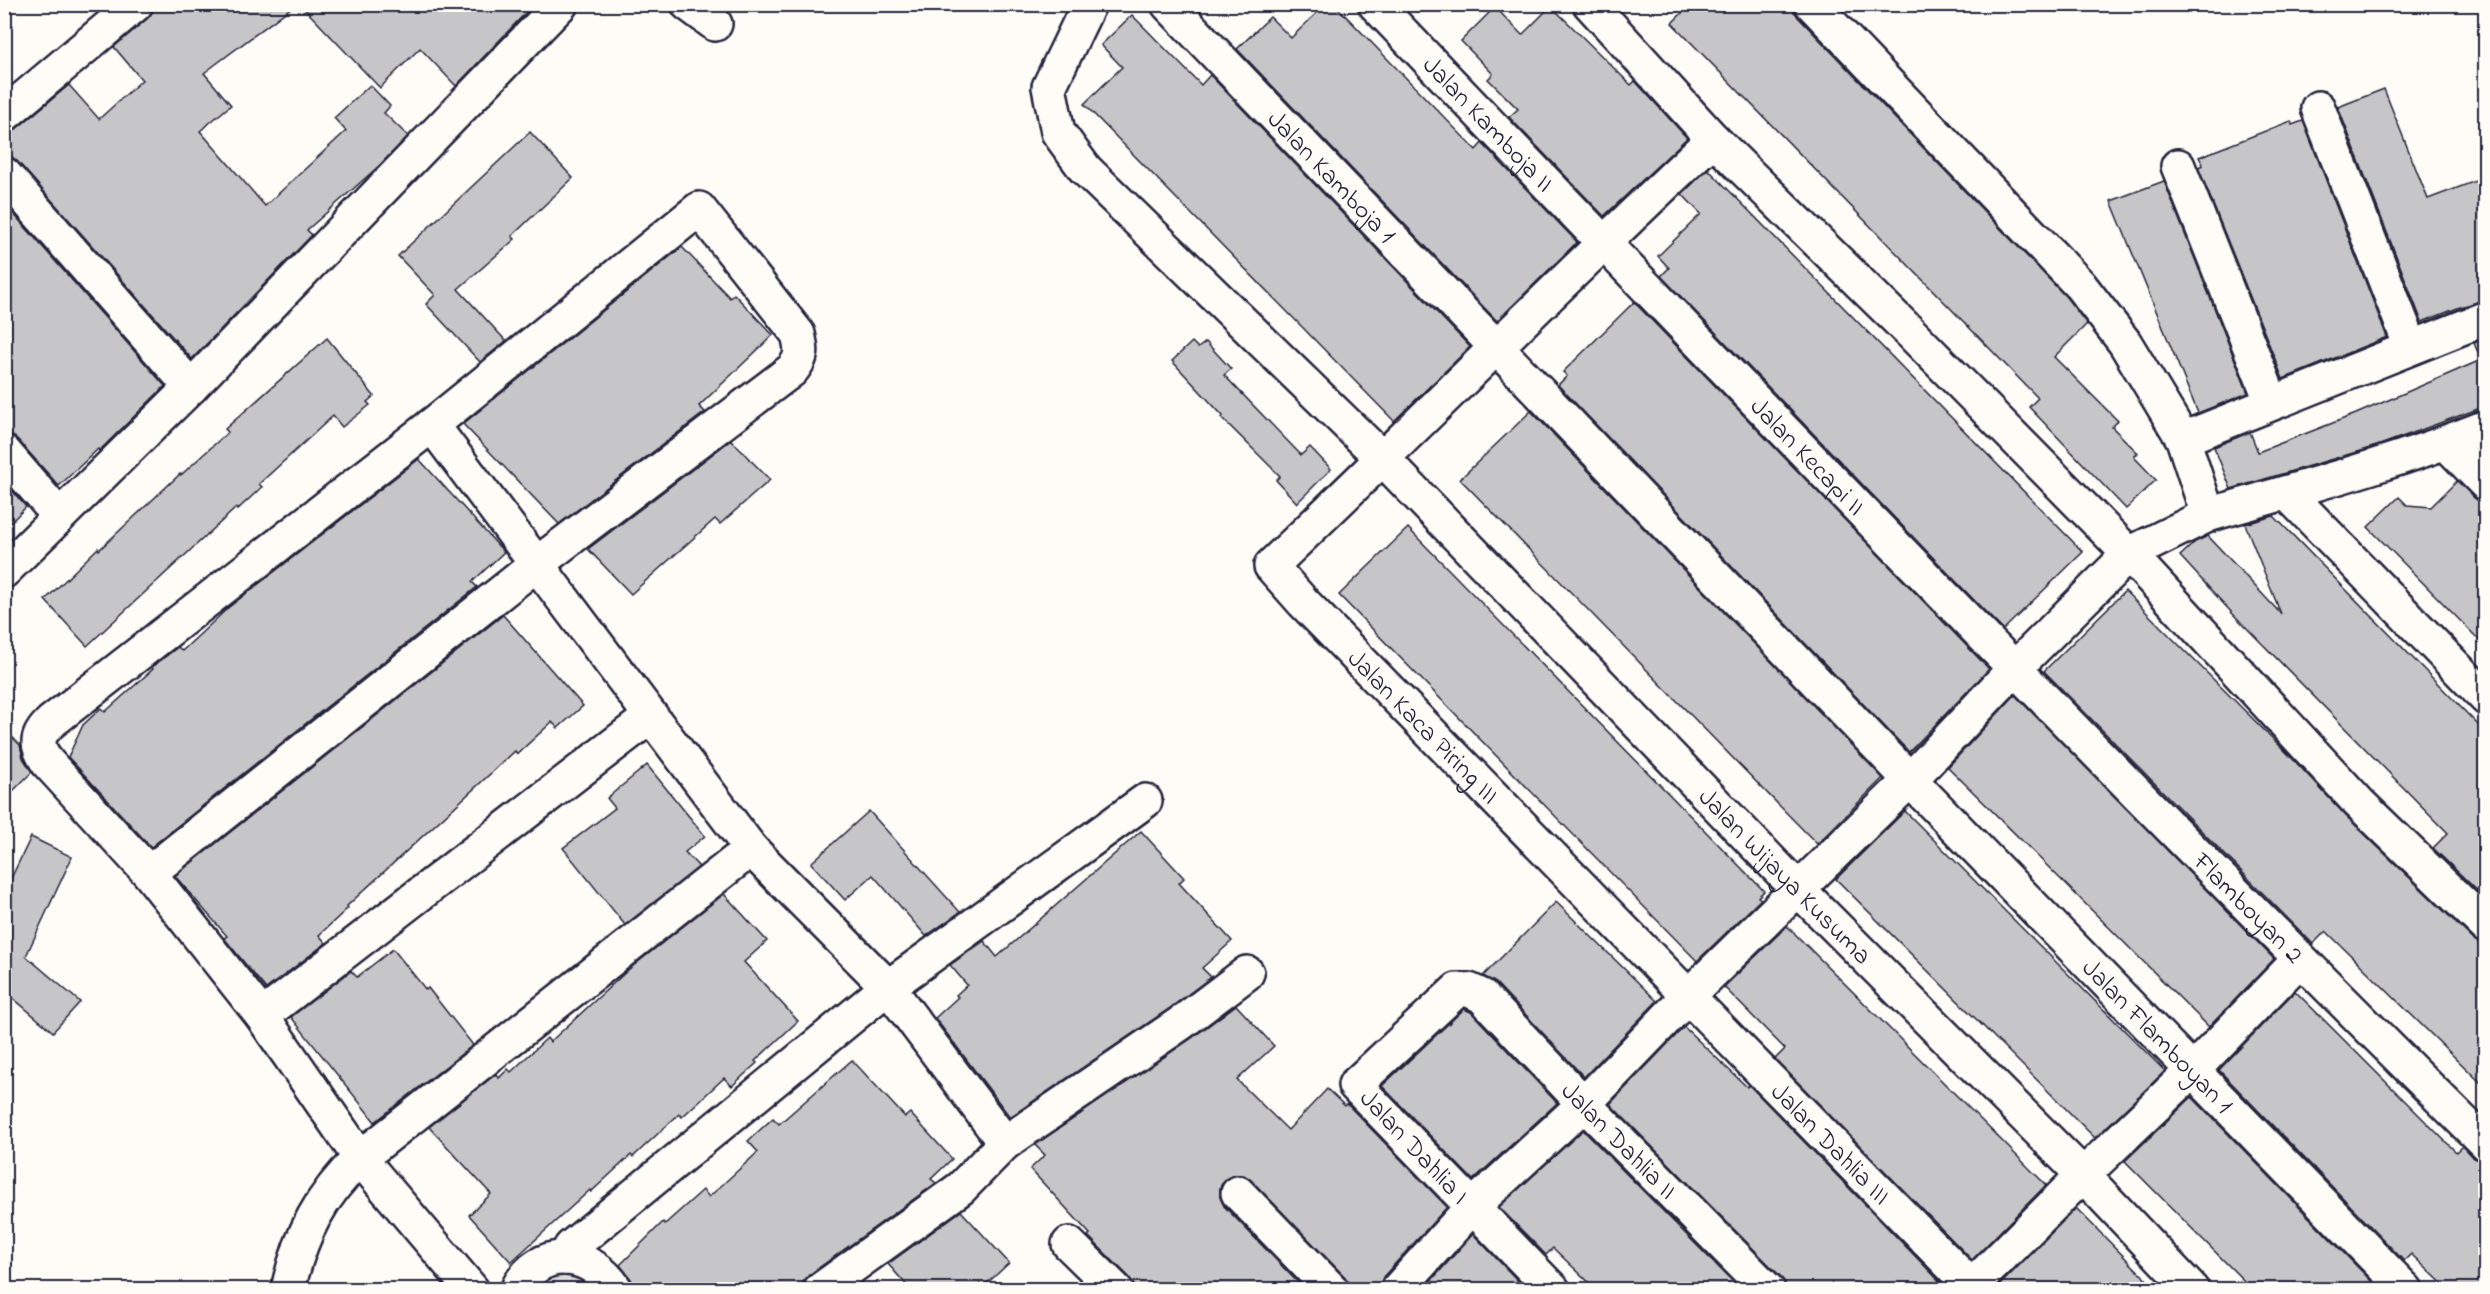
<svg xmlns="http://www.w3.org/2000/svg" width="2490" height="1294" font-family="'Indie Flower',sans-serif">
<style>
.green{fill:#dddcdb;stroke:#807f8b;stroke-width:1.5}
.building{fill:#c6c6c8;stroke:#22223b;stroke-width:1.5}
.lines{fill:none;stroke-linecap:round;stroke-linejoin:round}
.minor-casing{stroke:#22223b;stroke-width:38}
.minor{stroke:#fdfcf7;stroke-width:33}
.labels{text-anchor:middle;stroke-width:5;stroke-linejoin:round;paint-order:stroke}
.street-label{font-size:26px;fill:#22223b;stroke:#fdfcf7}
</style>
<rect width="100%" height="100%" fill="#fdfcf7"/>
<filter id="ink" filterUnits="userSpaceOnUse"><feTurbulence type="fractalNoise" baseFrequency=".0167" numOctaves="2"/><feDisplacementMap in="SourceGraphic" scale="12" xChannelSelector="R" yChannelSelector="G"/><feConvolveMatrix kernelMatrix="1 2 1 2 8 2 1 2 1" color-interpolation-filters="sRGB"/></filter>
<g filter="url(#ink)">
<path class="green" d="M548 1261 616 1290H517Z"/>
<g class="building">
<path d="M157 4H296L204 73 231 105 200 131 265 206 346 131 334 118 370 85 390 106 384 113 408 136 380 165 307 230 312 235 192 359 18 162 11 156H4V133L16 129 69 85 99 119 142 80 114 47 148 18Z"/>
<path d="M300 4H534L456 86 420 48 380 88Z"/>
<path d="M1326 4H1334L1476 150 1482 143 1577 242 1497 321 1237 49 1270 17 1291 38Z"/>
<path d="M1691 4H1790L1798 17 2066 297 2087 324 2054 357 2118 421 2112 427 2138 453 2134 457 2156 480 2126 509 2029 407 2038 398 1672 23Z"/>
<path d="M1551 6 1631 85 1635 81 1687 138 1604 216 1509 117 1518 109 1488 79 1493 74 1461 41 1495 7 1522 35Z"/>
<path d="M1132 15 1201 85 1210 75 1470 347 1394 421 1084 104 1122 67 1101 45Z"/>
<path d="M2384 89 2428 199 2486 177V300L2460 307 2422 322 2338 107Z"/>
<path d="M2291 121 2292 125 2303 121 2387 337 2283 379 2198 167 2203 165 2199 157Z"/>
<path d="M530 132 573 178 512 236 515 239 458 289 506 341 480 362 426 304 435 295 398 256Z"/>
<path d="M1708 169 2083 552 2003 630 1661 276 1669 268 1658 256 1701 214 1682 194Z"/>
<path d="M2164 181 2248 393 2198 413 2111 201Z"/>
<path d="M4 203 165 386 99 451 98 449 59 486 18 440 11 435 4 434Z"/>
<path d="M682 247 730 298 734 294 773 335 699 406 705 412 559 524 463 424Z"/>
<path d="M1634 302 1989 669 1909 752 1558 385 1567 376 1563 372Z"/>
<path d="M327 338 374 396 367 402 370 405 342 427 333 416 259 484 262 487 237 510 236 508 87 646 45 600 98 548 99 550 180 474 181 475 228 432 225 429Z"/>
<path d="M2486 338V406L2377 446 2231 489 2214 447 2250 432 2258 452 2356 414 2481 360 2474 343Z"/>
<path d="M1192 342 1198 348 1206 342 1231 369 1224 375 1301 455 1310 447 1331 469 1297 503 1276 480 1280 476 1222 418 1223 416 1172 361Z"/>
<path d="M1531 411 1883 778 1817 844 1460 479Z"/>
<path d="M731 440 770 480 720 524 715 519 631 594 588 549Z"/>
<path d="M419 459 504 552 472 582 477 587 151 847 68 757 83 725 101 708 105 712 153 669 152 667 178 647 182 651 229 607Z"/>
<path d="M4 481 26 507 4 529Z"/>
<path d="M2457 481 2486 508V647L2368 527 2399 497 2407 505 2431 507Z"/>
<path d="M2274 516 2486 733V899L2433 848 2448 833 2233 614 2180 556 2195 542 2208 536 2281 614 2245 524Z"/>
<path d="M1408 528 1764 891 1758 897 1761 899 1697 961 1339 595Z"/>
<path d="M2125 591 2290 756 2346 816 2473 939 2486 944V1088L2326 931 2313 944 2044 671Z"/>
<path d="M503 615 583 706 558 728 552 722 517 754 515 751 347 906 348 908 319 935 326 943 266 989 224 938 227 936 175 876Z"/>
<path d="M2015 695 2274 959 2209 1027 1948 767Z"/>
<path d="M4 729 20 745 23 758 32 772 4 800Z"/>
<path d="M647 765 705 836 685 852 699 867 625 925 563 848 615 808 607 798Z"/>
<path d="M869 811 960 912 926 936 873 875 845 900 811 863Z"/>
<path d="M1905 811 2165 1071 2095 1138 1836 879Z"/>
<path d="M1141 831 1184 878 1179 883 1232 941 1202 968 1211 977 1170 1008 1010 1117 935 1018 958 997 956 995 967 985 950 965 984 941 997 957Z"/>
<path d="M31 837 72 857 26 956 80 1002 53 1032 8 994 4 1002V893Z"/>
<path d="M724 894 767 941 744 962 798 1021 755 1061 757 1063 732 1086 724 1078 682 1117 679 1114 633 1157 631 1155 591 1192 590 1190 511 1262 469 1215 491 1194 429 1127 496 1074 499 1078 508 1069 511 1072 547 1038 550 1042 628 970Z"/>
<path d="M1556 902 1657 1001 1584 1077 1496 983 1483 976Z"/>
<path d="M1787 926 2046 1185 1972 1260 1775 1059 1785 1049 1724 987Z"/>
<path d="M393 949 426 990 428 988 473 1045 375 1122 291 1017 351 971 357 977Z"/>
<path d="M2295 991 2456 1152 2462 1146 2473 1158 2486 1162V1290H2449L2411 1254 2404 1261 2219 1070Z"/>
<path d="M1236 1005 1274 1046 1237 1080 1288 1130 1327 1089 1345 1106 1347 1104 1447 1207 1383 1277 1379 1290H1350L1345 1277 1251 1180 1244 1175H1234L1225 1179 1220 1187V1197L1224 1206 1305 1290H1137L1129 1277 1088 1236 1090 1234 1030 1169 1045 1155 1035 1145 1192 1038Z"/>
<path d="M1464 1009 1471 1012 1557 1103 1473 1180 1382 1086Z"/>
<path d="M1684 1027 1747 1087 1749 1085 1948 1290H1786L1781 1277 1610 1104Z"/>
<path d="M852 1060 905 1117 910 1113 952 1159 931 1179 936 1183 809 1275 803 1282 802 1290H634L631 1279 620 1265 663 1222 665 1224 703 1190 709 1197 758 1152 748 1141 773 1118 779 1124Z"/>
<path d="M2192 1097 2377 1287 2375 1290H2253L2125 1161Z"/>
<path d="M1583 1130 1741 1290H1597L1553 1248 1546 1255 1499 1207Z"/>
<path d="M2076 1208 2157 1290H1995Z"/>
<path d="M961 1211 1009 1263 980 1290H911L888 1264Z"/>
<path d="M1473 1234 1519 1282 1512 1290H1423Z"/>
</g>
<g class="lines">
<defs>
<g id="minor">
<path d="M688 4 715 24"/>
<path id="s1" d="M1089 4 1049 87 1058 132 1085 169 1383 459 1798 889 2083 1175 2192 1290"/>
<path id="s2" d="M1168 4 1910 780 2406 1290"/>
<path id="s3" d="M1375 4C1742 388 2109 771 2486 1144"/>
<path d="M1590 4 1713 139 1913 335 2129 554 2359 803 2486 926"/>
<path d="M1812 4 2080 285 2125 343 2183 439 2208 515C2301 488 2395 463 2486 427"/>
<path d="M2318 108 2411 347"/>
<path d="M4 115 136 4"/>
<path id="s4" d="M1713 139C1563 279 1419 425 1271 566L1303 602 1975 1290"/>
<path d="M2178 166 2272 403"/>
<path d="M4 174 191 387"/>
<path d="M432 425 751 849 888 987 1005 1143"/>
<path d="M2183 439 2486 318"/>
<path d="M2446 443 2486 484"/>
<path d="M4 452 59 516"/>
<path d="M2287 493 2486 698"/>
<path d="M4 571 191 387 561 4"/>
<path d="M149 873 538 563 792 370C803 357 802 350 798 334L699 209 432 425 51 722C35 737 36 746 48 763L149 873 262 1016 360 1158 472 1290"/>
<path d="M262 1016 651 716"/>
<path d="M1238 1193 1332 1290"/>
<path d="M1069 1244 1116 1290"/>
<path d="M565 1258 571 1247 888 987 1145 801"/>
<path d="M288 1290C300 1235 320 1196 360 1158L751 849"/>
<path d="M517 1290C539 1244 592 1251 616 1290"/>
<path d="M820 1290 961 1188 1005 1143 1181 1023 1247 973"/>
<path d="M1397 1290 1472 1207 1584 1104 1689 995 1910 780 2014 669 2129 554 2208 515"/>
<path id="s5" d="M1553 1290 1355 1085 1457 990H1469L1482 996 1584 1104 1768 1290"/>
<path d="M1968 1290 2083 1175 2193 1070 2299 960"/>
</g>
</defs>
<use href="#minor" class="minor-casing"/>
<use href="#minor" class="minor"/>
</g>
</g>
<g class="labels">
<g class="street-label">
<text dy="9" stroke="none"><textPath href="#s3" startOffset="165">Jalan Kamboja II</textPath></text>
<text dy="9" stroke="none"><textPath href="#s2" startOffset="238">Jalan Kamboja 1</textPath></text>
<text dy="9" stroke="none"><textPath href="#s3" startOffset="626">Jalan Kecapi II</textPath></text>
<text dy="9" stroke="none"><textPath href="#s4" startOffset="836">Jalan Kaca Piring III</textPath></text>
<text dy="9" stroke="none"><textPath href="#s1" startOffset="1179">Jalan Wijaya Kusuma</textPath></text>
<text dy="9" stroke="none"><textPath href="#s3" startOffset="1257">Flamboyan 2</textPath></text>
<text dy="9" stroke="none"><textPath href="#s2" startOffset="1430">Jalan Flamboyan 1</textPath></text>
<text dy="9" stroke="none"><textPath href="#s5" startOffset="650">Jalan Dahlia II</textPath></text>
<text dy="9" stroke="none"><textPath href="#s4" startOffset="1419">Jalan Dahlia III</textPath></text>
<text transform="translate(1415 1146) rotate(47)" y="9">Jalan Dahlia I</text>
</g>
</g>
<rect width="2490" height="1294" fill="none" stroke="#fdfcf7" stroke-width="24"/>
<rect x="12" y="12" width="2466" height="1270" fill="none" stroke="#22223b" stroke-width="2" filter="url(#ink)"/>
</svg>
